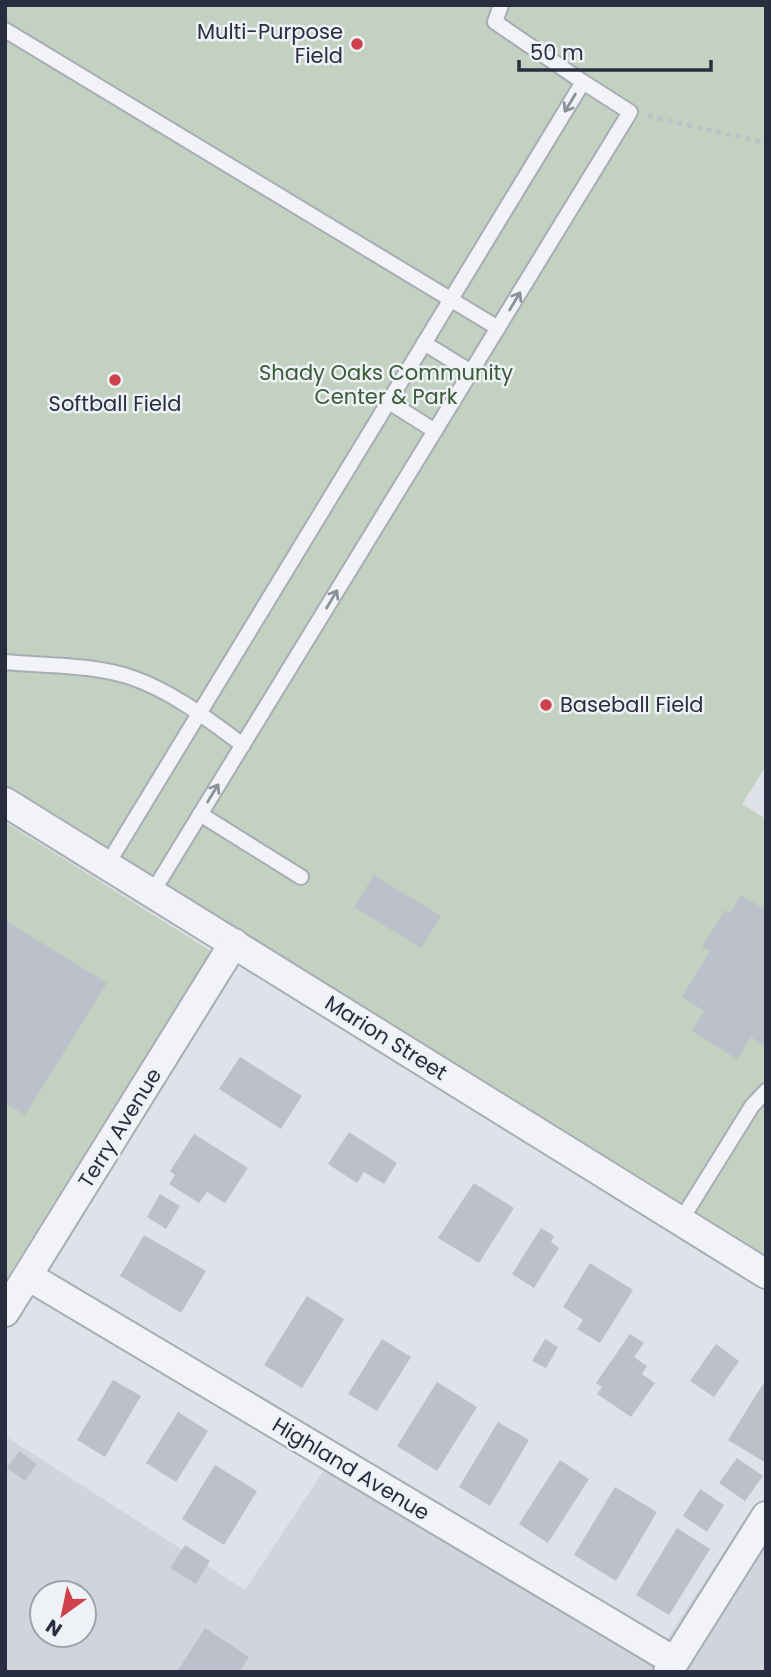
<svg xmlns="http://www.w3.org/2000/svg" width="771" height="1677" font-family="Poppins,sans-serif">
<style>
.built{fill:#d1d4dd;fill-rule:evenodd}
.green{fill:#c3d2c0}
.building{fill:#bcc0cb}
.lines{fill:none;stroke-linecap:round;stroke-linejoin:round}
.lane-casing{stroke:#a8acb5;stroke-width:18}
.street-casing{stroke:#a8acb5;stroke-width:32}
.path{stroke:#bdc0c6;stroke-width:4.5;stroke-dasharray:5 5;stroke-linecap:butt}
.lane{stroke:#f1f3f6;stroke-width:14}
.street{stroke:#f1f3f6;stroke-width:28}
.oneway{stroke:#8c909a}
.poi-dot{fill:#cf424b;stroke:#eef1f6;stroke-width:2.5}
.labels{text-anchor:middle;stroke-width:5;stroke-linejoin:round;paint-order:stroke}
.poi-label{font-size:21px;fill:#282e3f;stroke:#eef1f6;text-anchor:end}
.park-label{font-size:21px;fill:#395b35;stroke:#eef1f6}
.street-label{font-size:21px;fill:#282e3f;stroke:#eef1f6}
</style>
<rect width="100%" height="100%" fill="#dfe2e8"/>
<path class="built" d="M5 1436 245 1590 338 1449 658 1653 753 1507 766 1515V1672H5ZM42 1593H84V1635H42Z"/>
<g class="green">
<path d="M5 5H766V766L742 804 766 819V1265L5 790Z"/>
<path d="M5 822 211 951 5 1281Z"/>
</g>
<g class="building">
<path d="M374 875 441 916 421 948 354 907Z"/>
<path d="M741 895 766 910V1047L751 1037 737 1059 692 1031 704 1011 682 997 710 951 702 947 725 910 730 913Z"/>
<path d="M5 920 107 983 25 1115 5 1103Z"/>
<path d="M240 1057 302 1096 281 1129 219 1089Z"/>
<path d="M349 1132 397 1163 384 1184 364 1172 357 1183 328 1164Z"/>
<path d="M194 1134 248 1168 225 1203 207 1192 199 1203 169 1184 175 1175 170 1171Z"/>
<path d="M474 1183 514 1208 479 1263 438 1238Z"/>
<path d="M160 1194 180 1206 166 1229 147 1217Z"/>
<path d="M541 1228 554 1236 551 1242 559 1248 534 1288 512 1274Z"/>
<path d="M144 1235 206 1271 181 1313 120 1276Z"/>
<path d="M590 1263 633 1290 600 1343 577 1329 583 1320 563 1307Z"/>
<path d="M307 1296 344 1319 302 1388 264 1365Z"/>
<path d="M630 1334 644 1343 634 1357 647 1366 642 1374 655 1383 631 1417 597 1394 602 1387 596 1383Z"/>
<path d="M382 1339 411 1357 377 1411 348 1394Z"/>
<path d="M545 1339 558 1347 546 1368 532 1361Z"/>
<path d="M716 1344 739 1361 714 1397 690 1381Z"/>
<path d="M766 1379V1463L728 1440Z"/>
<path d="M113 1380 141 1396 105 1457 77 1440Z"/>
<path d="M437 1382 477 1407 437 1471 397 1446Z"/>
<path d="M178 1412 208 1431 176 1482 146 1463Z"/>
<path d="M498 1422 529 1440 490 1506 459 1487Z"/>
<path d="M19 1451 37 1464 25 1481 7 1468Z"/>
<path d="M737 1458 763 1476 745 1501 719 1483Z"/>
<path d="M560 1460 589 1479 548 1543 519 1524Z"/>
<path d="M215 1465 257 1491 224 1545 182 1519Z"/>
<path d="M615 1487 657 1512 616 1581 574 1555Z"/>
<path d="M700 1489 724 1505 707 1532 683 1516Z"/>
<path d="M677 1528 710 1549 669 1615 636 1595Z"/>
<path d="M185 1545 210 1561 196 1584 170 1568Z"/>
<path d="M205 1628 249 1657 239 1672H177Z"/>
</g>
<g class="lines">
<defs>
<g id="lane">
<path d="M501 5 495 22 583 82"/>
<path d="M5 30 498 328"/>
<path d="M424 343 471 372"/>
<path d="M389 402 435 431"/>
<path d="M5 662C47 666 93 664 133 678 173 692 209 720 243 745"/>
<path d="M200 814 301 877"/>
<path d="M107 865 583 82 630 112 152 893"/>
<path d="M680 1222 752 1106 766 1091"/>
</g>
<g id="street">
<path d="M5 802 766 1274"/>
<path d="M28 1276 674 1661"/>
<path d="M5 1312 234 943"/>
<path d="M668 1672 766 1516"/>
</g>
</defs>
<use href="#lane" class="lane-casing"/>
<use href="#street" class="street-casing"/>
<path class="path" d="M648 116 766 143"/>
<use href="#lane" class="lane"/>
<use href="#street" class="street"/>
</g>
<defs><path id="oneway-shaft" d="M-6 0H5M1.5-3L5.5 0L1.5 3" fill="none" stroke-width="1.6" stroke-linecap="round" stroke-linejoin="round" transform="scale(1.75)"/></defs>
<g class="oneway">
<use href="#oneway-shaft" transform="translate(570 103) rotate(121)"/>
<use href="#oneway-shaft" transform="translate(515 301) rotate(-59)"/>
<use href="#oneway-shaft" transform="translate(332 599) rotate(-59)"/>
<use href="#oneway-shaft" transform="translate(213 793) rotate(-59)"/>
</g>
<g class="poi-dot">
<circle cx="357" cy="44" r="7"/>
<circle cx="115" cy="380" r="7"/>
<circle cx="546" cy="705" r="7"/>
</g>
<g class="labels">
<g class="poi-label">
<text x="343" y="39">Multi-Purpose<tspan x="343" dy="24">Field</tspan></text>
<text x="115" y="411" text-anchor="middle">Softball Field</text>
<text x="560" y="712" text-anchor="start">Baseball Field</text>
</g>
<g class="park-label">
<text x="386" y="380">Shady Oaks Community<tspan x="386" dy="24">Center &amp; Park</tspan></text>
</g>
<g class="street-label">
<text transform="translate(386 1038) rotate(32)" y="7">Marion Street</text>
<text transform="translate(120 1128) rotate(-58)" y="7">Terry Avenue</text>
<text transform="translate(351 1469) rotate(31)" y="7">Highland Avenue</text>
</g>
</g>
<rect width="771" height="1677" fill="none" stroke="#282e3f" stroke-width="14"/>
<g transform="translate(63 1614) rotate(213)"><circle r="33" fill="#eef1f6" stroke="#9fa3ad" stroke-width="2"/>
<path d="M0-5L12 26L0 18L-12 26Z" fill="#cf424b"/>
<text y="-10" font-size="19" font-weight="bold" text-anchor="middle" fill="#282e3f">N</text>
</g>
<path d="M519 60v10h192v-10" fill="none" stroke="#282e3f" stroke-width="3.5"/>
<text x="530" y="60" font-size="21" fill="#282e3f" stroke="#eef1f6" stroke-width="5" paint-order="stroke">50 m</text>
</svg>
